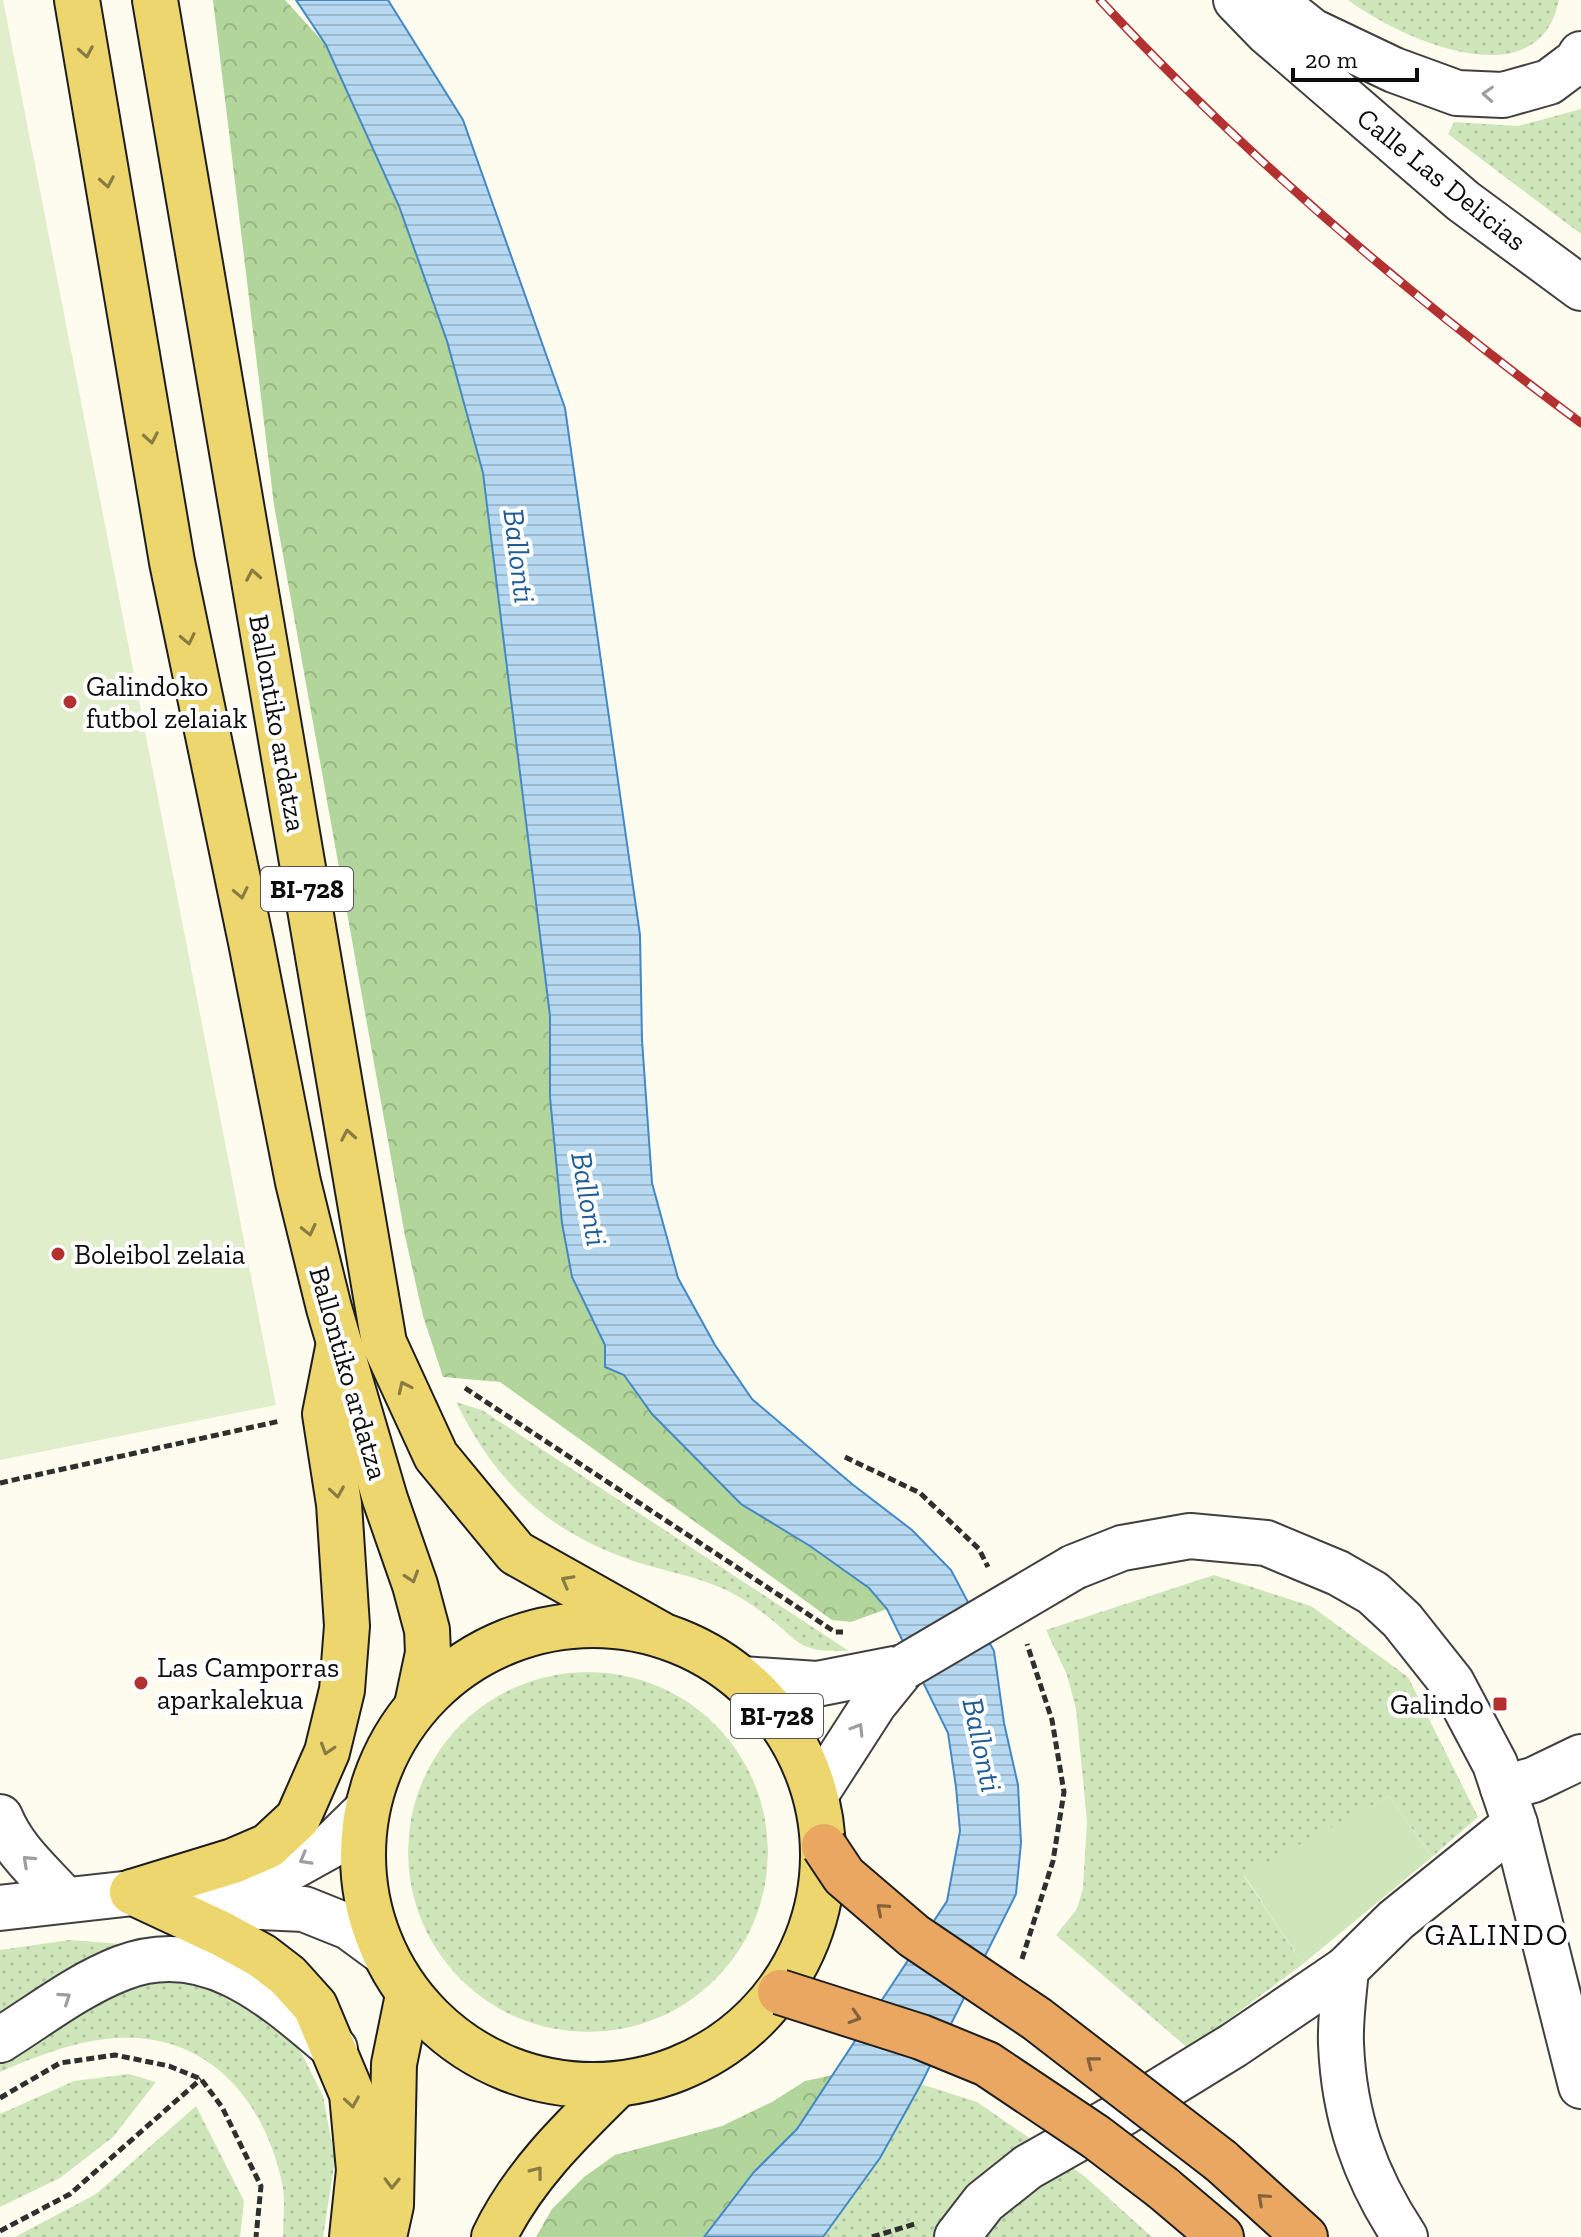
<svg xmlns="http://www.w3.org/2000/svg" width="1581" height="2237" font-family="'Zilla Slab',serif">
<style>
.grass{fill:url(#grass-dots)}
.forest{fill:url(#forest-crowns)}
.park{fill:#cfe6bb}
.pitch{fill:#e0eecc}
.water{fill:url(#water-rules);stroke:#4489c3;stroke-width:2}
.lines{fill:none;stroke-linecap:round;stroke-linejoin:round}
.minor-casing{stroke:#404040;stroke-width:48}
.tertiary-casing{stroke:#404040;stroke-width:48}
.primary-casing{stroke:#1e1e1e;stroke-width:48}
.motorway-casing{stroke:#1e1e1e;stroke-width:48}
.path{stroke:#2f2f2f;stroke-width:5;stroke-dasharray:8 4;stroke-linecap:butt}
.minor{stroke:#fff;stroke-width:44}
.tertiary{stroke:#fff;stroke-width:44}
.primary{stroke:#eed66f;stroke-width:44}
.motorway{stroke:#e9a761;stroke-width:44}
.rail-casing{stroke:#b33130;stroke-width:9}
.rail{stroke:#fff;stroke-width:6;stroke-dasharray:18;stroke-linecap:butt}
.tertiary-bridge-casing{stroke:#404040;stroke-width:48;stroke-linecap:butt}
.motorway-bridge-casing{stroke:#1e1e1e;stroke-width:48;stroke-linecap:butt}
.tertiary-bridge{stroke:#fff;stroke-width:44}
.motorway-bridge{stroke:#e9a761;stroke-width:44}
.oneway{stroke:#897c43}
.oneway2{stroke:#9e9e9e}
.oneway3{stroke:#86623b}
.poi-dot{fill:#b33130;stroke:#fff;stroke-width:3}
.labels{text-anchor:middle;stroke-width:8;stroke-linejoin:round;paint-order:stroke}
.shield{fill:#fff;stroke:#565656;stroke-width:2}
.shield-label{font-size:26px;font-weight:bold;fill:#0d0d0d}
.street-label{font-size:28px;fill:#0d0d0d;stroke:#fff}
.poi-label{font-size:28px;fill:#0d0d0d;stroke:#fff;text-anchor:start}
.water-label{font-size:30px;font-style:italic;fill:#205c96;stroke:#fff}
.neighbourhood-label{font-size:30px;letter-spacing:2px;fill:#0d0d0d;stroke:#fff}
</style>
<defs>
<pattern id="grass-dots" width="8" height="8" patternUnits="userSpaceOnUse" patternTransform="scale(2)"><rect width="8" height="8" fill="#cfe6bb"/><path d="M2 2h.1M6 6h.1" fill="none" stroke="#b1c4a0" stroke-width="1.8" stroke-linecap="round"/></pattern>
<pattern id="forest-crowns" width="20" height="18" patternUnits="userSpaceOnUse" patternTransform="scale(2)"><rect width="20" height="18" fill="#b2d59b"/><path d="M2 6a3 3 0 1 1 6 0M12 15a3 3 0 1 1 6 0" fill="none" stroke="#98b684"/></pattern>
<pattern id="water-rules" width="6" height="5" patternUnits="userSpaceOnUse" patternTransform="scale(2)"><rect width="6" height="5" fill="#b7d8f1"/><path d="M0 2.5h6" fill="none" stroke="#9cb8cd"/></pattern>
</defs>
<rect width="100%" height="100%" fill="#fefcef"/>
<g class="grass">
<path d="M1348 0H1559C1557 7 1555 17 1551 23 1514 92 1392 33 1348 0Z"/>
<path d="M1581 109V234L1448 134 1454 122 1518 126Z"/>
<path d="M456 1402 482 1410 849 1651C834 1651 814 1652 801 1644 792 1639 785 1630 777 1624 761 1611 745 1599 726 1590 696 1576 664 1571 633 1561 547 1531 496 1483 456 1402Z"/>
<path d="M1214 1575 1311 1606 1408 1677 1478 1817 1432 1857 1389 1796 1244 1876 1303 1964 1189 2049 1056 1935 1077 1909 1083 1888 1087 1821 1076 1709 1067 1675 1046 1630Z"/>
<circle cx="588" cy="1852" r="180"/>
<path d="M69 1940 136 1945 0 2018V1950Z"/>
<path d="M155 1974 203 1976 263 2009 302 2054 323 2096 335 2160 323 2237H283C283 2221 285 2203 283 2188 267 2103 210 2033 118 2038 77 2040 37 2056 0 2072V2057L103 1997Z"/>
<path d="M129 2074 156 2082 113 2137 60 2178 0 2207V2114L74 2081Z"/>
<path d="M921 2084 977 2102 1083 2175 1152 2237H823L880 2158Z"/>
<path d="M196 2106 244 2201 240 2237H15L96 2194Z"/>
</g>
<g class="forest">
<path d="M213 0H285L326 45 399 206 447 341 485 483 550 1016V1097L562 1223 572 1277 605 1345V1367L624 1375 652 1414 810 1546 869 1588 887 1609 851 1622 832 1620 500 1382 443 1377 423 1316 405 1236 274 505Z"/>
<path d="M852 2071 779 2237H536L552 2209 584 2177 615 2155 722 2126 772 2102 805 2081Z"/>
</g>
<path class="park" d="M1389 1796 1432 1857 1303 1964 1244 1875Z"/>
<path class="pitch" d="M0 0H3L276 1405 0 1460Z"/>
<path class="water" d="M296 0H388L463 120 565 408 640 935 642 1040 652 1183 678 1278 715 1345 752 1399 852 1484 912 1530 951 1570 994 1651 1004 1723 1018 1785 1021 1843 1016 1894 921 2084 880 2158 823 2237H704L754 2172 797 2129 947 1901 960 1831 956 1787 948 1733 887 1609 869 1588 810 1546 741 1504 652 1414 624 1375 605 1367V1345L572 1277 562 1223 550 1097V1016L483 473 447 341 399 206 326 45Z"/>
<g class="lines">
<defs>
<g id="minor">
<path d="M1273 0 1312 31 1394 70 1457 93 1503 95 1549 82 1577 61 1581 54"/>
<path d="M1503 1788 1533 1780 1581 1757"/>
<path d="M0 1817C14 1851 40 1872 64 1899"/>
<path d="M0 2040C40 2015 78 1985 122 1968 207 1935 275 1998 335 2049"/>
<path d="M957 2237 984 2202 1028 2167 1125 2112 1234 2045 1346 1969"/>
<path d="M1405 2237C1365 2177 1344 2117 1341 2044 1340 2019 1344 1993 1346 1969L1396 1920 1515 1824"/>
</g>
<g id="tertiary">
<path d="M1236 0 1267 32 1463 201 1581 288"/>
<path d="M1074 1567 1122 1548 1190 1536 1266 1543 1338 1573 1373 1593 1402 1620 1452 1683 1495 1764 1515 1824 1581 2086"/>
<path d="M742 1679 817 1684 904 1667"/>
<path d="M816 1794 874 1704 904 1667"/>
<path d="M217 1905 304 1909 349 1927 383 1952"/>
<path d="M0 1908 274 1877 330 1846 366 1811"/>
</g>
<g id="primary">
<path d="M77 0 172 562 251 942 298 1182 329 1308 385 1499 415 1585 427 1630 428 1653 417 1705"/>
<path d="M155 0 384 1343 436 1456 516 1553 660 1634"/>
<circle cx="593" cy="1855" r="230"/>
<path d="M132 1892 233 1861 268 1846 298 1818 327 1752 342 1690 347 1626 339 1504 325 1414 338 1348"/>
<path d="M132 1892 222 1934 262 1956 288 1976 315 2006 352 2094 359 2170 352 2237"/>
<path d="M384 2237 391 2205 394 2064 408 1995"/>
<path d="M494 2237C522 2178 570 2131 616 2086"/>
</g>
<g id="motorway">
<path d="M1221 2161 1305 2237"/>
<path d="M1163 2188 1221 2237"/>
</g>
</defs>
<use href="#minor" class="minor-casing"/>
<use href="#tertiary" class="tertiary-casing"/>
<use href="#primary" class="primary-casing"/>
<use href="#motorway" class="motorway-casing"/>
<g class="path">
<path d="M465 1388 835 1632H843"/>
<path d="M845 1457 920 1493 979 1549 988 1567"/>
<path d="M0 1483 280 1421"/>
<path d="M1022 1959 1053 1861 1064 1792 1052 1720 1027 1644"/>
<path d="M0 2098 60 2063 115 2055 169 2066 201 2079 222 2107 261 2186 256 2237"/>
<path d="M0 2231 70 2194 201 2079"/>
<path d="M872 2237 918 2223"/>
</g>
<use href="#minor" class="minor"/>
<use href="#tertiary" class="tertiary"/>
<use href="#primary" class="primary"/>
<use href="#motorway" class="motorway"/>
<defs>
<path id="rail" d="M1100 0C1244 156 1410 296 1581 423"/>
</defs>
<use href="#rail" class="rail-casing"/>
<use href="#rail" class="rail"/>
<defs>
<path id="tertiary-bridge" d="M904 1667 1074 1567"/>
<g id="motorway-bridge">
<path d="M824 1846 844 1876 914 1936 1037 2019 1221 2161"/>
<path d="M780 1992 921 2037 987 2064 1096 2137 1163 2188"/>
</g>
</defs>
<use href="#tertiary-bridge" class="tertiary-bridge-casing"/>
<use href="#motorway-bridge" class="motorway-bridge-casing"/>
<use href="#tertiary-bridge" class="tertiary-bridge"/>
<use href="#motorway-bridge" class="motorway-bridge"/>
</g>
<defs><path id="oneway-chevron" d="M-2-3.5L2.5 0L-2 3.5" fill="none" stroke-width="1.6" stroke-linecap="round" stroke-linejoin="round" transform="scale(2)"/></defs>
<g class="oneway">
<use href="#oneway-chevron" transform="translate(86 52) rotate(80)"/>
<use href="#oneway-chevron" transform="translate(107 182) rotate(80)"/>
<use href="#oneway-chevron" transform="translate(151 438) rotate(80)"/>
<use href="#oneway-chevron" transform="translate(253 575) rotate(-100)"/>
<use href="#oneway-chevron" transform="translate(188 639) rotate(78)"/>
<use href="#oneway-chevron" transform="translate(241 893) rotate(78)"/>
<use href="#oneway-chevron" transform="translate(348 1135) rotate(-100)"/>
<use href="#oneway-chevron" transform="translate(309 1230) rotate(77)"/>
<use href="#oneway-chevron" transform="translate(404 1387) rotate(-115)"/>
<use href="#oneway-chevron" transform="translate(337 1492) rotate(81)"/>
<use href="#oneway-chevron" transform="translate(412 1577) rotate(72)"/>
<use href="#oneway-chevron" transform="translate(567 1581) rotate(-151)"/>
<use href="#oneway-chevron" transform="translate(327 1749) rotate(107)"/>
<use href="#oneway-chevron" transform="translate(352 2102) rotate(81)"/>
<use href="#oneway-chevron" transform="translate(537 2172) rotate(-52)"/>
<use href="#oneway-chevron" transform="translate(392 2183) rotate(91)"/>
</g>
<g class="oneway2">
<use href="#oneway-chevron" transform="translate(1488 94) rotate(-177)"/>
<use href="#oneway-chevron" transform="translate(858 1729) rotate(-58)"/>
<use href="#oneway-chevron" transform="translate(305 1859) rotate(151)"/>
<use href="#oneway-chevron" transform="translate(28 1861) rotate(-137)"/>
<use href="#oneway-chevron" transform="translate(65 1998) rotate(-34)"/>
</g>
<g class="oneway3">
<use href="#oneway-chevron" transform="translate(882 1909) rotate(-139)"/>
<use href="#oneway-chevron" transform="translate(855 2017) rotate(17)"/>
<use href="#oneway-chevron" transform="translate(1092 2062) rotate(-142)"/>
<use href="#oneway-chevron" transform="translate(1263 2199) rotate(-138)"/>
</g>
<g class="poi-dot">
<circle cx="70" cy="702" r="8"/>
<circle cx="58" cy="1254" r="8"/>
<circle cx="141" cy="1683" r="8"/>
<rect x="1492" y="1696" width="16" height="16" rx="4"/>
</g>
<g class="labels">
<g class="shield">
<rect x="261" y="867" width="92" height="44" rx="6"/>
<rect x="731" y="1694" width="92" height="44" rx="6"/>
</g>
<g class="shield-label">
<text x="307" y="898">BI-728</text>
<text x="777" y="1725">BI-728</text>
</g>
<g class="street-label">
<text transform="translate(1442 179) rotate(39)" y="10">Calle Las Delicias</text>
<text transform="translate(278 723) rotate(80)" y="10">Ballontiko ardatza</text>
<text transform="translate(349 1373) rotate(74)" y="10">Ballontiko ardatza</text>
</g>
<g class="poi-label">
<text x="86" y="696">Galindoko<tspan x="86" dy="32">futbol zelaiak</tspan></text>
<text x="74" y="1264">Boleibol zelaia</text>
<text x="157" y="1677">Las Camporras<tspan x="157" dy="32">aparkalekua</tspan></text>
<text x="1484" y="1714" text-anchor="end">Galindo</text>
</g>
<g class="water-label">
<text transform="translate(519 556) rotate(83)" y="10">Ballonti</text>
<text transform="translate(589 1199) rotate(80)" y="10">Ballonti</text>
<text transform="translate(982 1745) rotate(78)" y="10">Ballonti</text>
</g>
<g class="neighbourhood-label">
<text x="1497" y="1945">GALINDO</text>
</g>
</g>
<path d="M1293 68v12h124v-12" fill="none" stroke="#0d0d0d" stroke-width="4"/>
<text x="1305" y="68" font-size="24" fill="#0d0d0d" stroke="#ffffff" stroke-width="6" paint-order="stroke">20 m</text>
</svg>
